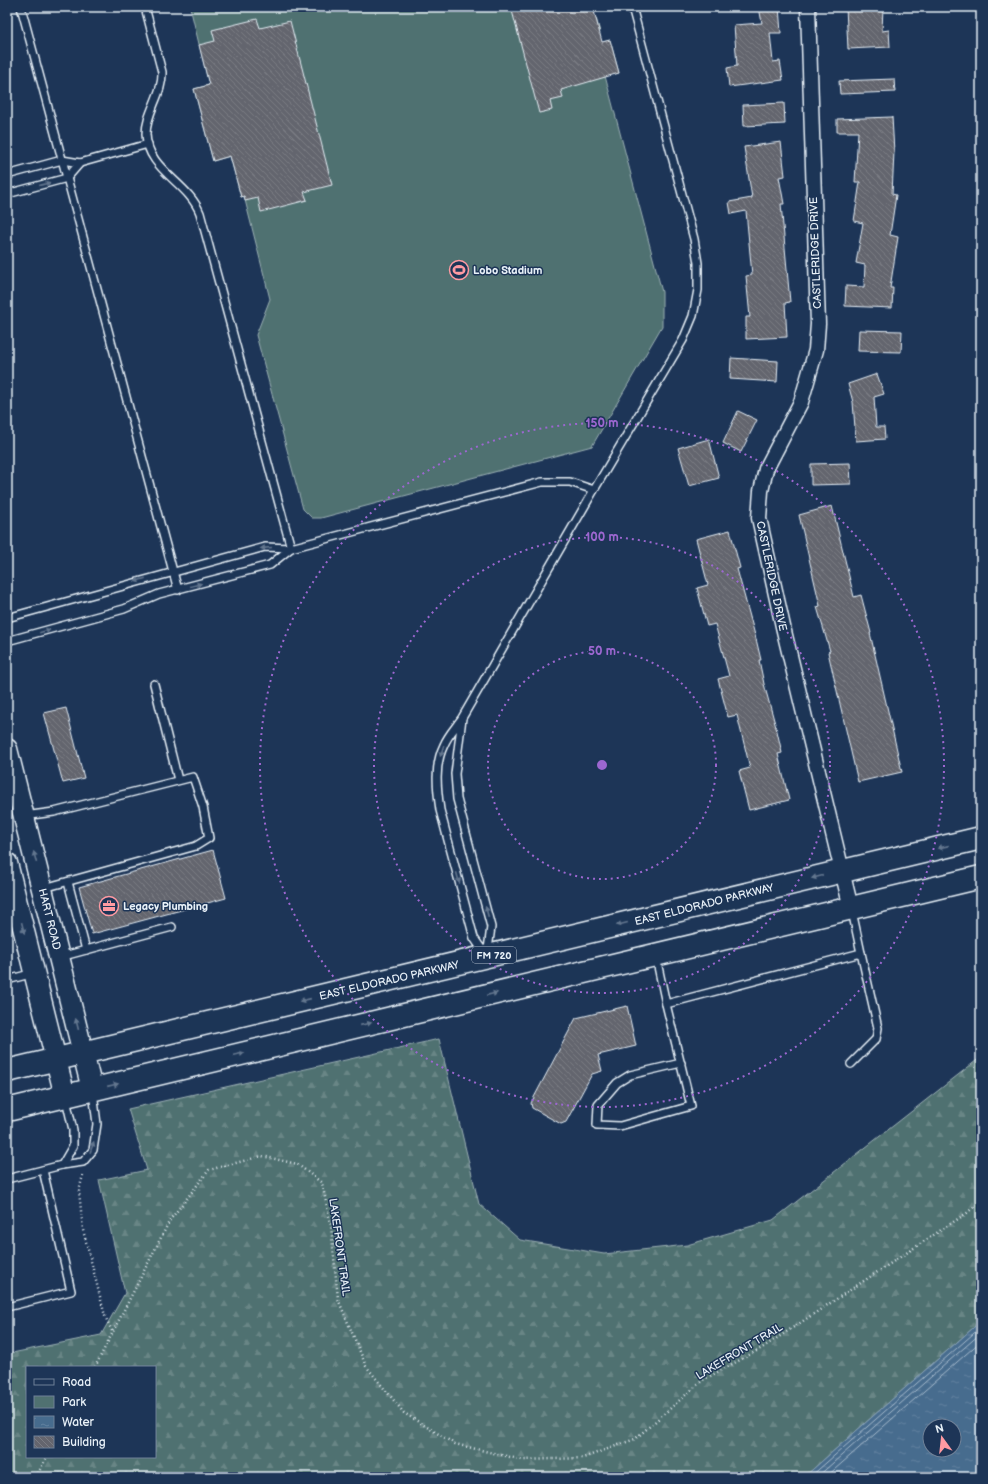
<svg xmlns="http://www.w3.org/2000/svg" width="988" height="1484" font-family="'Balsamiq Sans',sans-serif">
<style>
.green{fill:#507171;stroke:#9cb1b4}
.forest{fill:url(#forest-firs);stroke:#9cb1b4;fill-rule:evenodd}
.water{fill:url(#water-ripples);stroke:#87a1b8;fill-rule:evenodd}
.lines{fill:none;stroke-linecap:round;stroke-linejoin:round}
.shore{stroke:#a8bcce;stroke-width:1}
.building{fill:url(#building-back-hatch);stroke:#e8f1f8}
.lane-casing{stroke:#e8f1f8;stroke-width:10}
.street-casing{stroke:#e8f1f8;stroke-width:17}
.secondary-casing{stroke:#e8f1f8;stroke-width:23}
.primary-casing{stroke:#e8f1f8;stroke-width:25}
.path{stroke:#e8f1f8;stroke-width:2.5;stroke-dasharray:1 3;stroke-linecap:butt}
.lane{stroke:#1d3557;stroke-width:7}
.street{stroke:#1d3557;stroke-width:14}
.secondary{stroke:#1d3557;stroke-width:20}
.primary{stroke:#1d3557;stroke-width:22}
.oneway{fill:#64778f}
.ring{fill:none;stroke:#9c67d0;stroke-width:2;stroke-dasharray:2 4}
.labels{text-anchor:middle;stroke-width:3;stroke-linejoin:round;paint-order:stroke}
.shield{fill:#1d3557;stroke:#abb9c8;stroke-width:1}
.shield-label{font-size:10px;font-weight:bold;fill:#e8f1f8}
.street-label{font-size:11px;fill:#e8f1f8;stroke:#1d3557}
.poi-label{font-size:11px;font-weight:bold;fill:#e8f1f8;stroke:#1d3557;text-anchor:start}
.centre{fill:#9c67d0;stroke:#1d3557;stroke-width:2}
.ring-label{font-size:12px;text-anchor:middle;font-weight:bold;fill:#9c67d0;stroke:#1d3557;stroke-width:3;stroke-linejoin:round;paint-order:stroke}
</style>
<defs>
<pattern id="forest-firs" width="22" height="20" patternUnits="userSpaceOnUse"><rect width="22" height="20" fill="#507171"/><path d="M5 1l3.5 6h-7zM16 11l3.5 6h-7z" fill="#698686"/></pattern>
<pattern id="water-ripples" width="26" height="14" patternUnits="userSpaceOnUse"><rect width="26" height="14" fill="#476c8e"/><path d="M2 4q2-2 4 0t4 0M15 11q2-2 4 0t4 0" fill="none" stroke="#62819f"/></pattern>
<pattern id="building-back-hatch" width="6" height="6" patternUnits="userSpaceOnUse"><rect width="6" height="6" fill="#64656e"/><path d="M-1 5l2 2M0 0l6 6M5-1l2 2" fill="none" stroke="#7a7c83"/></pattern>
</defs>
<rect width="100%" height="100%" fill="#1d3557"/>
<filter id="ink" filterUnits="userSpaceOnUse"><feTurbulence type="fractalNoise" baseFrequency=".025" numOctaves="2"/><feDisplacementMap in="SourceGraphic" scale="8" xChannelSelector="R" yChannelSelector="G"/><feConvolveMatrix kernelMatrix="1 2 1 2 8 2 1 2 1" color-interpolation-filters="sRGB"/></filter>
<g filter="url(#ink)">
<path class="green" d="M190 7H601L587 11 589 20 596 18 600 32 593 34 596 44 610 40 619 73 605 76 662 292V326L592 446 321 518H312L303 509 256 335 270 299 244 196 241 197 230 156 213 161 194 89 209 85Z"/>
<path class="forest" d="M439 1039 479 1204 520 1240 604 1254 687 1245 773 1220 981 1057V1321L804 1477H7V1354L101 1335 125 1293 99 1180 147 1170 128 1109ZM27 1367H155V1457H27Z"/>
<path class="water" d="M981 1321V1477H804ZM930 1426H954V1450H930Z"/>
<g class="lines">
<g class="shore">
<path d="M810 1477 981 1327"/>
<path d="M817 1477 981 1333"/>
<path d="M826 1477 981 1341"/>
</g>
</g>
<g class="building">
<path d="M511 7H593L602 42 610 40 619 73 561 90 563 98 550 101 552 110 539 113Z"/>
<path d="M759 7H779L781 33H770L773 62 780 61 783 80 729 87 727 68 737 66 734 25 762 23Z"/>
<path d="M846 7H883L882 31 889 30 890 47 848 49Z"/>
<path d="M257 19 260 28 290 21 332 185 304 192 307 200 261 212 258 198 245 201 244 196 241 197 230 156 213 161 194 89 209 85 199 45 215 41 212 30Z"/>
<path d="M894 79 895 92 840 94 839 81Z"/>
<path d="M784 103 785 124 744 126 743 105Z"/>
<path d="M892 117 894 152 892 194 896 195 890 235 898 237 890 288H893L892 308 845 306 846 286 864 287 865 265 856 263 863 223 854 221 860 182H855L858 132H837V119Z"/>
<path d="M781 142 785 176 779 177 784 204H781L790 302 785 303 787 337 746 339V317H750L746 276 752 275 746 211 731 214 729 202 752 198 744 147Z"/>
<path d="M859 330 902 331 901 352 858 351Z"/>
<path d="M731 358 778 361 777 382 730 379Z"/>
<path d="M877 374 884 394 874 397 876 427H884L885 439 856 441 853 402 848 384Z"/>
<path d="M738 411 757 420 741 452 723 443Z"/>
<path d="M709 439 719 478 689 486 678 448Z"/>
<path d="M850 463 851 484 811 485V464Z"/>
<path d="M832 506 854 597 861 595 871 633H870L902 772 858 782 828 652 830 651 817 607 820 606 799 515Z"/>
<path d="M730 530 740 568 737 569 756 639 761 660H759L764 684 777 731 782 753 778 754 789 800 749 810 739 771 750 768 737 715 728 717 718 679 729 676 715 624 707 626 697 588 708 585 696 539Z"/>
<path d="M66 708 84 778 63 783 44 713Z"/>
<path d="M213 850 226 898 92 934 79 887Z"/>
<path d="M627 1006 636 1046 598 1055 602 1071 592 1074 566 1122 561 1124 532 1108 531 1103 576 1018Z"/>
</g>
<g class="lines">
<defs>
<g id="lane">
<path d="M21 7 178 590"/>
<path d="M145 7 162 72C163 94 146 112 146 134 147 170 188 182 200 213L291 548 542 482H570L594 490"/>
<path d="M7 175 62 160 80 163 148 144"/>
<path d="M7 194 67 178 80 163"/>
<path d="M7 618 265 547 291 548 270 565 159 594 124 609 7 641"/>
<path d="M154 684 178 780"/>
<path d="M462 718 455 774 457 799 491 927 487 957 474 938 440 810C437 789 434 765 444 745 448 735 456 727 462 718L594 490 683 340 693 316 698 290V263L694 239 632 7"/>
<path d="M24 816 54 812 193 777 203 807 209 838 196 846 44 888"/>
<path d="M68 882 86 950"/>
<path d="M60 957 172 927"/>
<path d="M656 957 666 1004 861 953 852 911"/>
<path d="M7 980 34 973"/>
<path d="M666 1004 691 1106 620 1126 597 1125 598 1105 617 1083 630 1075 681 1063"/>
<path d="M851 1064 876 1039 878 1028 861 953"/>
<path d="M62 1165 73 1146V1130L66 1099"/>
<path d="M7 1179 62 1165 83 1162 93 1150 97 1124 93 1092"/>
<path d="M7 1307 71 1291 43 1170"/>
</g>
<path id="street" d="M808 7 818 324 816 350 801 402 766 469 761 491 759 518 784 631 851 908"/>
<g id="secondary">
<path d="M7 749 92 1089"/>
<path d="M7 863 65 1096"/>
</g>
<g id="primary">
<path d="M7 1071 981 838"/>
<path d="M7 1110 981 877"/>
</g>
</defs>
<use href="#lane" class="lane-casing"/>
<use href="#street" class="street-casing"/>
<use href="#secondary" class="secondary-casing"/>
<use href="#primary" class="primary-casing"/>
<g class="path">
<path d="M83 1175 79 1191 83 1230 105 1316 112 1331"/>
<path d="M95 1367 170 1220 209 1170 262 1156 297 1164 322 1183 331 1226 338 1299 366 1366 404 1413 455 1444 523 1460 583 1458 635 1439 703 1380 762 1348 967 1213 981 1201"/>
<path d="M36 1477 47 1457"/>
</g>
<use href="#lane" class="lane"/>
<use href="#street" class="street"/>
<use href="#secondary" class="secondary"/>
<use href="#primary" class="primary"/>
</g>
<defs><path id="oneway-solid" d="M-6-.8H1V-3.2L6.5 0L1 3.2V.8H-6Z"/></defs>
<g class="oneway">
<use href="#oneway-solid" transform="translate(45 184) rotate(-15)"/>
<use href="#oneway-solid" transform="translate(266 548) rotate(175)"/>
<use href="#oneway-solid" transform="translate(140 580) rotate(164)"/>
<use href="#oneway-solid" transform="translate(196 585) rotate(-15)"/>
<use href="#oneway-solid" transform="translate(45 631) rotate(-16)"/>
<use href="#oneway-solid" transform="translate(442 751) rotate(108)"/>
<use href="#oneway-solid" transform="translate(943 847) rotate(167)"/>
<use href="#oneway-solid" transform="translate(35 857) rotate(-104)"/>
<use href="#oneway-solid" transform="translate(817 877) rotate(166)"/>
<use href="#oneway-solid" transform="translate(458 878) rotate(75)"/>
<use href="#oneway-solid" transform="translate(487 912) rotate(-105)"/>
<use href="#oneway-solid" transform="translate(622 924) rotate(166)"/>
<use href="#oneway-solid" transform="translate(23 928) rotate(76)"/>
<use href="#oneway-solid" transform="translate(492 994) rotate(-13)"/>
<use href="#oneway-solid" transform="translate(305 1000) rotate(167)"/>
<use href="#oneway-solid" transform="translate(77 1024) rotate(-104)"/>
<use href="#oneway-solid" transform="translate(366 1024) rotate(-13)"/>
<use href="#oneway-solid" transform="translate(239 1054) rotate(-13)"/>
<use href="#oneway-solid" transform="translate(113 1085) rotate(-13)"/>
<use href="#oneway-solid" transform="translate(92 1147) rotate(-71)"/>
</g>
</g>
<g class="ring">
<circle cx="602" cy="765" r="114"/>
<circle cx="602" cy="765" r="228"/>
<circle cx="602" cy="765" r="342"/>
</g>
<defs>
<symbol id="stadium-ring" viewBox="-11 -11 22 22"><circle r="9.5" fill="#1d3557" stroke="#ff9aa2" stroke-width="1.5"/><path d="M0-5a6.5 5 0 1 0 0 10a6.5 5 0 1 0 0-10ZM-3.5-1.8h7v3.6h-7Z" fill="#ff9aa2"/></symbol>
<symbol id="office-ring" viewBox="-11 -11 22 22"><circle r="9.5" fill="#1d3557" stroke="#ff9aa2" stroke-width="1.5"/><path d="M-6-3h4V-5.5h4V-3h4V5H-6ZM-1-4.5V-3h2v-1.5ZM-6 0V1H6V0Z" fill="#ff9aa2"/></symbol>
</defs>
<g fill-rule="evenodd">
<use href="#stadium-ring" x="448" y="259" width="22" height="22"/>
<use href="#office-ring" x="98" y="895" width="22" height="22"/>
</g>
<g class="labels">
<rect class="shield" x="472" y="947" width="44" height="16" rx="3"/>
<g class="shield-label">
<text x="494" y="959">FM 720</text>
</g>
<g class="street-label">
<text transform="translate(815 253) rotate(-92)" y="4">CASTLERIDGE DRIVE</text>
<text transform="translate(772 576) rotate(78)" y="4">CASTLERIDGE DRIVE</text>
<text transform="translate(704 904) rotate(-14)" y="4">EAST ELDORADO PARKWAY</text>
<text transform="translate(50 919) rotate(76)" y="4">HART ROAD</text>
<text transform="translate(389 980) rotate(-13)" y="4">EAST ELDORADO PARKWAY</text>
<text transform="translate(340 1247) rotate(82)" y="4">LAKEFRONT TRAIL</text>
<text transform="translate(739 1351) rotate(-31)" y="4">LAKEFRONT TRAIL</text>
</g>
<g class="poi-label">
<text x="473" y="274">Lobo Stadium</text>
<text x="123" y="910">Legacy Plumbing</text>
</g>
</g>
<circle cx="602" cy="765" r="6" class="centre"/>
<g class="ring-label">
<text x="602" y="427">150 m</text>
<text x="602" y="541">100 m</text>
<text x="602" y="655">50 m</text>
</g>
<rect width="988" height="1484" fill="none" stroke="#1d3557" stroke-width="24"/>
<rect x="12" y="12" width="964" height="1460" fill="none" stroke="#e8f1f8" stroke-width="1.5" filter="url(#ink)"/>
<rect x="26" y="1366" width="130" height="92" fill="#1d3557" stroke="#6e8097"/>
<rect x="34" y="1379" width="20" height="6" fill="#1d3557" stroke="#6e8097"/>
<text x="62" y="1386" font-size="12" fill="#e8f1f8">Road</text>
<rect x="34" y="1396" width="20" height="12" fill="#507171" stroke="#6e8097"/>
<text x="62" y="1406" font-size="12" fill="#e8f1f8">Park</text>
<rect x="34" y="1416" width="20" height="12" fill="url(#water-ripples)" stroke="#6e8097"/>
<text x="62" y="1426" font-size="12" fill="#e8f1f8">Water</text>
<rect x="34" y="1436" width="20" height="12" fill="url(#building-back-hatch)" stroke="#6e8097"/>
<text x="62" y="1446" font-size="12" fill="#e8f1f8">Building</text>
<g transform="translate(942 1438) rotate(345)"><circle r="19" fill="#1d3557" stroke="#6e8097"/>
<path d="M0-3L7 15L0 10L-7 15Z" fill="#ff9aa2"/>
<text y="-6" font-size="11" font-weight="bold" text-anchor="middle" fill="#e8f1f8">N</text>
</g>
</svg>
